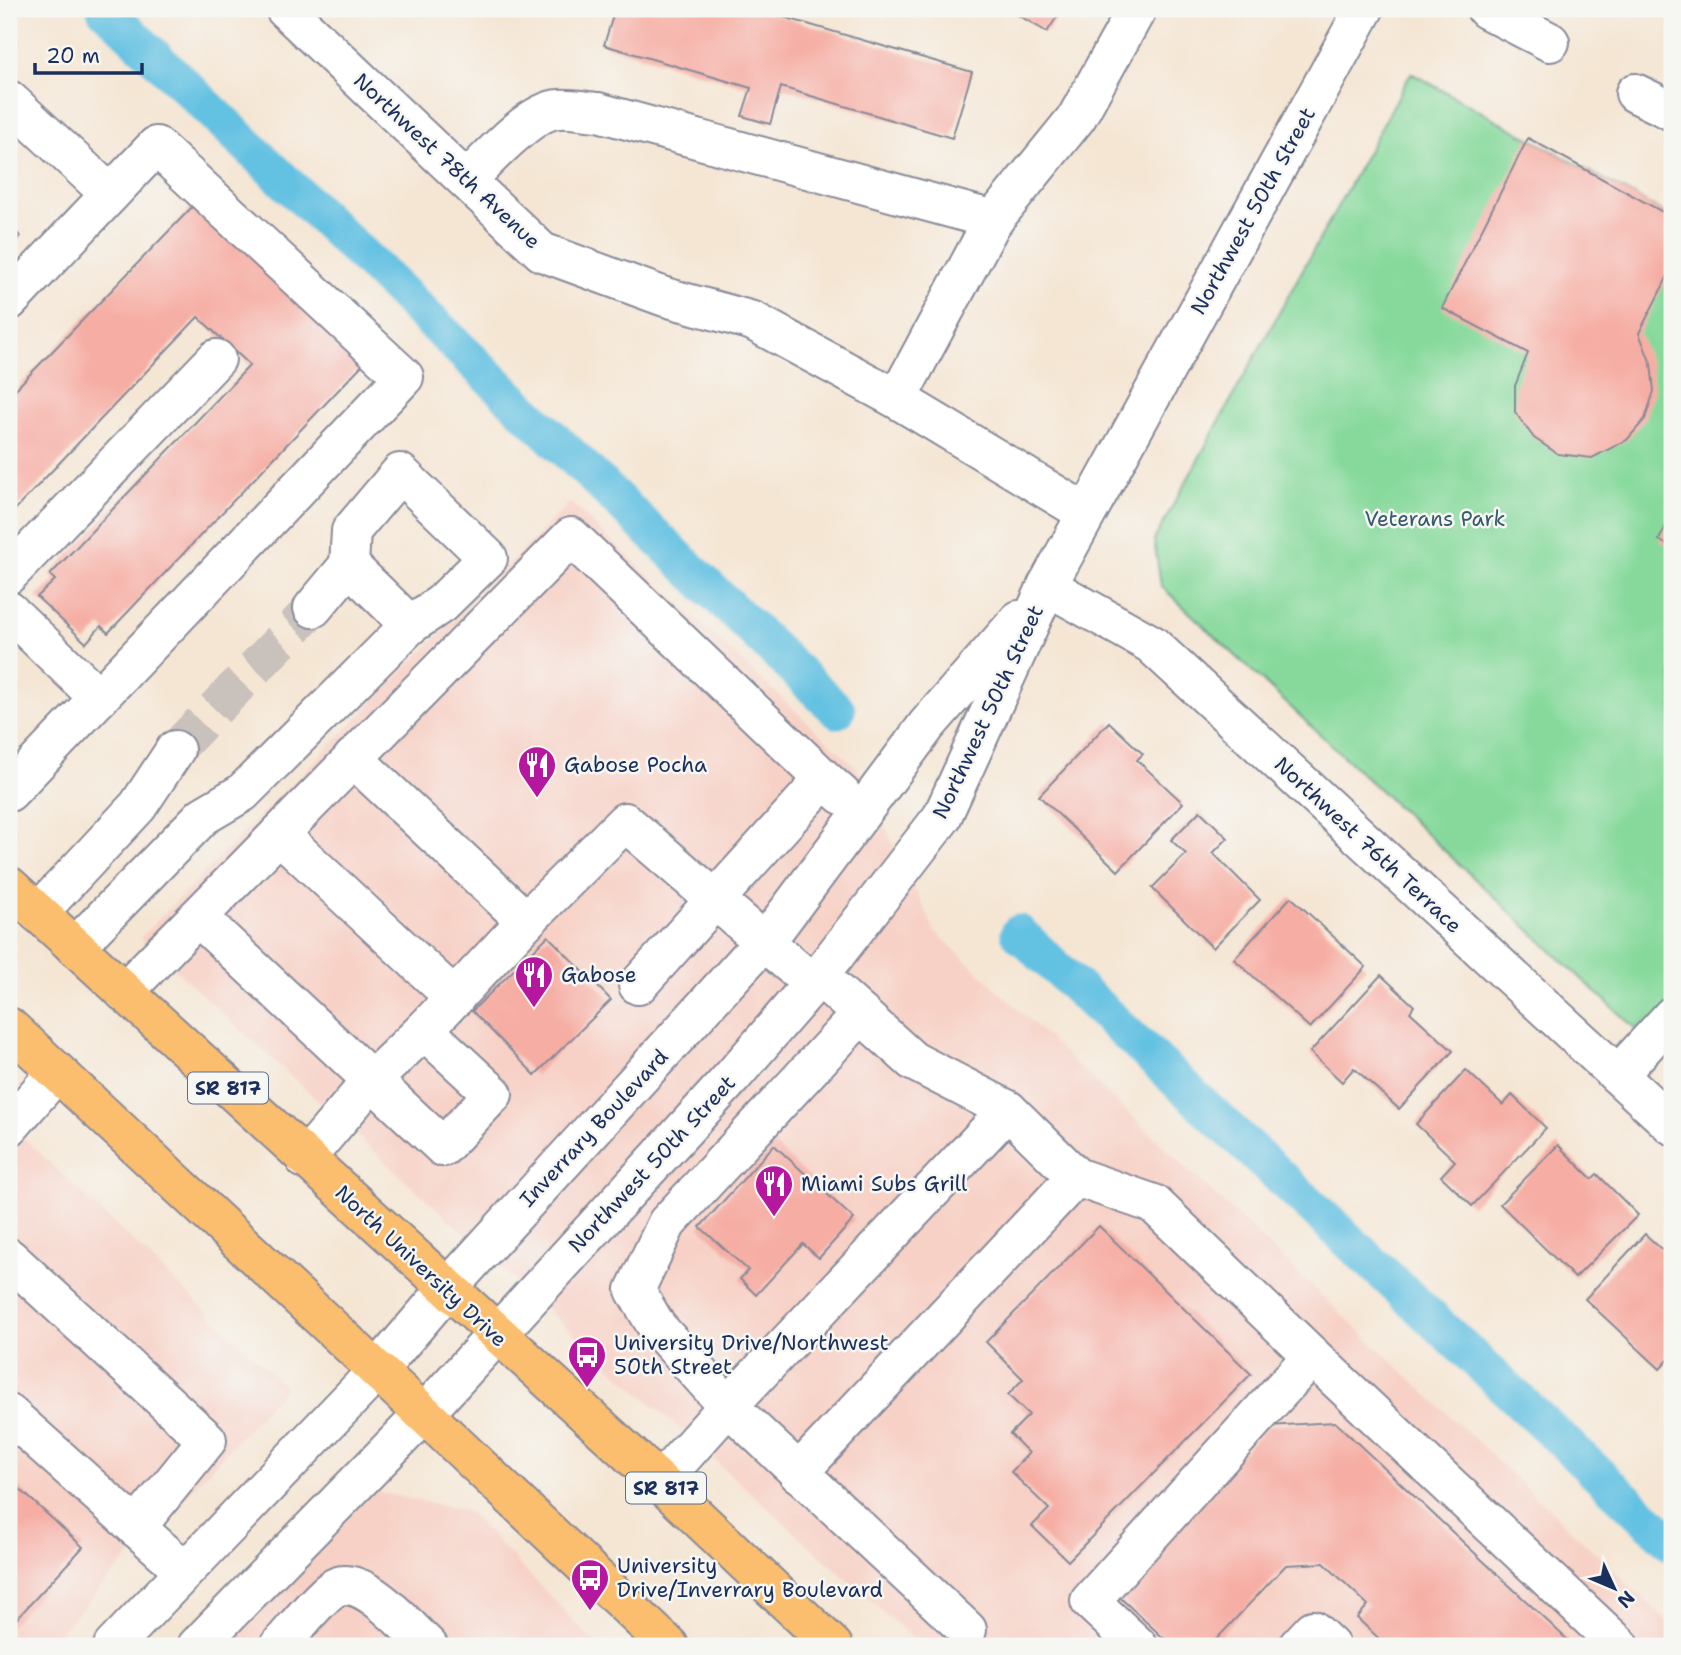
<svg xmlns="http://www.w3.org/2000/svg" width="1681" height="1655" font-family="'Shantell Sans',sans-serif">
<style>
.built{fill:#f7d1c6}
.green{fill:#86d99b;stroke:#50847c;stroke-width:2}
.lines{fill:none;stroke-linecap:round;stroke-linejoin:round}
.canal{stroke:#64c1e2;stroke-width:37}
.building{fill:#f6aea4}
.minor-tunnel{stroke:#c9c1bc;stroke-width:38;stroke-dasharray:38 19;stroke-linecap:butt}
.minor-casing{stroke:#888a99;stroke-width:42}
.major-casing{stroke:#888a99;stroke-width:42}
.minor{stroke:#fff;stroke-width:38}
.major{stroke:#fbbd6e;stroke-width:38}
.labels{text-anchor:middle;stroke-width:5;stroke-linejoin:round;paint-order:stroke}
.shield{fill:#f6f6f2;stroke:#5d6b8a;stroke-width:2}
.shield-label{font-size:19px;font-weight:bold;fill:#1b2f5e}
.street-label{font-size:21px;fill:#1b2f5e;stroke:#f6f6f2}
.park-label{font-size:21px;fill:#365a6d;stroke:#f6f6f2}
.poi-label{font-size:21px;fill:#1b2f5e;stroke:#f6f6f2;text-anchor:start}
</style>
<rect width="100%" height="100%" fill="#f6f6f2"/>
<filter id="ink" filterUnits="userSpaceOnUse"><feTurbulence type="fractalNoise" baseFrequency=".0143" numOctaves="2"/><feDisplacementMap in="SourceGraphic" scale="14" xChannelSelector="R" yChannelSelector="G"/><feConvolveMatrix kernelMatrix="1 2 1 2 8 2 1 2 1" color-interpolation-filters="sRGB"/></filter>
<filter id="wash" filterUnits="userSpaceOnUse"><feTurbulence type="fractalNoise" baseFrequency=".00686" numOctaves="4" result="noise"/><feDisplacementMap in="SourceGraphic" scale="28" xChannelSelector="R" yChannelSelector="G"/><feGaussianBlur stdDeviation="1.57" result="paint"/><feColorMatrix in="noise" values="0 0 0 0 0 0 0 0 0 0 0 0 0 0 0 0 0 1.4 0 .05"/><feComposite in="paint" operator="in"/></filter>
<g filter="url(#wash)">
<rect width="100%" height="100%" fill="#f5e6d4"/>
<g class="built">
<path d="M570 502 857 768 935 931 1672 1625V1646H921L562 1323 140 938Z"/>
<path d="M9 1124 286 1387 47 1646H9Z"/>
<path d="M373 1491 468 1511 598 1646H229Z"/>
</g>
<path class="green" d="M1411 73 1672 217V1063L1161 586 1154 540Z"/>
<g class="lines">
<g class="canal">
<path d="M105 9 837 710"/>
<path d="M1019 933 1672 1543"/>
</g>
</g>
<g id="blocks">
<g class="building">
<path d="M615 9H756L972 72 952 138 781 87 770 124 742 116 751 88 604 45Z"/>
<path d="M1008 9H1062L1047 32Z"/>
<path d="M1528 138 1672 217V268L1639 333 1651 364 1654 391 1645 419 1627 440 1592 458 1558 454 1534 438 1515 412V386L1528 353 1442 308Z"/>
<path d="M196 203 364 363 108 633 101 626 86 643 37 597 55 580 50 575 250 365 198 317 9 516V396Z"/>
<path d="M9 225 20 236 9 248Z"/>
<path d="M1672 514V548L1659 540Z"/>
<path d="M1109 722 1143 754 1137 760 1183 803 1118 871 1039 796Z"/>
<path d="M1200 811 1228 838 1213 853 1260 900 1213 948 1152 888 1186 854 1171 840Z"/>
<path d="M1291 897 1366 967 1310 1028 1234 959Z"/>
<path d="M548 936 611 1000 535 1075 472 1011Z"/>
<path d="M1381 975 1414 1006 1410 1012 1453 1051 1399 1109 1354 1068 1342 1082 1310 1052Z"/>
<path d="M1466 1070 1503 1105 1512 1095 1546 1128 1472 1206 1441 1176 1455 1161 1416 1124Z"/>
<path d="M774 1145 854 1219 819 1258 803 1244 756 1295 740 1279 748 1270 700 1227Z"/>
<path d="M1558 1145 1592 1179 1597 1174 1638 1215 1575 1278 1500 1204Z"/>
<path d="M1099 1226 1251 1374 1068 1561 1032 1526 1049 1509 1011 1472 1029 1453 1010 1434 1029 1415 1008 1395 1023 1379 986 1342Z"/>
<path d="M1645 1234 1672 1259V1356L1660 1369 1585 1299Z"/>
<path d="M1335 1422 1574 1646H1387L1357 1618 1368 1605 1324 1563 1286 1565 1210 1646H1172L1113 1591 1268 1426Z"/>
<path d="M9 1479 83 1547 9 1627Z"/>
</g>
</g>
</g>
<g filter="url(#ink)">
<use href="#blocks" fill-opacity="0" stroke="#888a99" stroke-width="2"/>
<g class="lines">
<path class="minor-tunnel" d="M175 750 313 608"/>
<defs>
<g id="minor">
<path d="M285 9 542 252 665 297 753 321 897 399 1086 513"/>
<path d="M1486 9 1550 42"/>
<path d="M1635 93 1672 111"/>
<path d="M9 100 110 194"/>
<path d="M468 179C487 160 531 110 559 109 571 108 585 111 598 112L994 220"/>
<path d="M9 301 156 146 404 377 9 792"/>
<path d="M897 399 992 222 1077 117 1137 9"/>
<path d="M349 565 351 531 400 473 488 558 441 604 410 625"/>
<path d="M9 574 216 359"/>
<path d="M1047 586 1151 644 1672 1125"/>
<path d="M9 611 99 698"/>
<path d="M353 758 526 921 424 1030"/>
<path d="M279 834 455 998"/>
<path d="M38 913 138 806 175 750"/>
<path d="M198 917 443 1147 493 1094 424 1030 372 1080 305 1159"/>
<path d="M526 921 625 822 812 983"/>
<path d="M75 947 203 816 242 793 410 625 349 565 313 608"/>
<path d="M638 985 824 779 842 795"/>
<path d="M124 992 571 537 824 779"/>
<path d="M861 1014 667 1223 635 1290 657 1327 728 1406 967 1630"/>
<path d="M1618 1075 1672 1016"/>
<path d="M1008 1110 1076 1177"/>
<path d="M9 1127 57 1072"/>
<path d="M9 1258 207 1440 136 1528"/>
<path d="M9 1414 185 1571"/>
<path d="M798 1473 1076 1177 1154 1204 1312 1356 1620 1646"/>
<path d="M660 1482 728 1406 1008 1110 913 1061 819 976"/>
<path d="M113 1646 377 1371 447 1289 775 929 927 725 1019 620"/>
<path d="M197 1646 424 1414 733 1076 819 976 942 817 1047 586 1364 9"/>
<path d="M279 1646C294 1630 314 1603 331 1590 359 1568 408 1628 428 1646"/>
<path d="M1138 1646 1090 1601 1312 1356"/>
<path d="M1298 1646 1313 1630 1330 1646"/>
</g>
<g id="major">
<path d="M9 886 660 1482 833 1646"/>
<path d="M9 1027 424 1414 669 1646"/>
</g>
</defs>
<use href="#minor" class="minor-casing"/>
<use href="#major" class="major-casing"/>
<use href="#minor" class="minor"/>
<use href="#major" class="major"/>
</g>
</g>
<defs>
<symbol id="restaurant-pin" viewBox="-11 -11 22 30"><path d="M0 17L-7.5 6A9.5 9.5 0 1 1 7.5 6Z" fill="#b5179e" stroke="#f6f6f2"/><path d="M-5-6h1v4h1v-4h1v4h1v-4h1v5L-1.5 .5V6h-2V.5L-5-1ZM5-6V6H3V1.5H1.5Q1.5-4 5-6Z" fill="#fff"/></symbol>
<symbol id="bus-pin" viewBox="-11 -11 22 30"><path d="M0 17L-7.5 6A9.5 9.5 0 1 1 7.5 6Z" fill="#b5179e" stroke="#f6f6f2"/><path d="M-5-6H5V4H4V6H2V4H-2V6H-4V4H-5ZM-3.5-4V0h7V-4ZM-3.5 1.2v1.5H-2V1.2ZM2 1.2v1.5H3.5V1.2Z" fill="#fff"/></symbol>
</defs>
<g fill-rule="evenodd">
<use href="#restaurant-pin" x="515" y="743" width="44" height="60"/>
<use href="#restaurant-pin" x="512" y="953" width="44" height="60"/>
<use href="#restaurant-pin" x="752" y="1162" width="44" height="60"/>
<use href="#bus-pin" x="565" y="1333" width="44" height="60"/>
<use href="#bus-pin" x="568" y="1556" width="44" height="60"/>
</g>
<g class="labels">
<g class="shield">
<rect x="188" y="1072.5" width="80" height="31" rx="5"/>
<rect x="626" y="1472.5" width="80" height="31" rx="5"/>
</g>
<g class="shield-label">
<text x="228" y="1095">SR 817</text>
<text x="666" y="1495">SR 817</text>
</g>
<g class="street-label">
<text transform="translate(447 161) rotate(43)" y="7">Northwest 78th Avenue</text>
<text transform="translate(1253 211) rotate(-61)" y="7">Northwest 50th Street</text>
<text transform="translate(988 712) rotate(-65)" y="7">Northwest 50th Street</text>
<text transform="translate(1368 845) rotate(43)" y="7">Northwest 76th Terrace</text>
<text transform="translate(594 1128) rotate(-47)" y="7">Inverrary Boulevard</text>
<text transform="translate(652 1164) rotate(-47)" y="7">Northwest 50th Street</text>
<text transform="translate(421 1266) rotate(43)" y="7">North University Drive</text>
</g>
<g class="park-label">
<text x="1435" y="526">Veterans Park</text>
</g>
<g class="poi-label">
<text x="564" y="772">Gabose Pocha</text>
<text x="561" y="982">Gabose</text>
<text x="801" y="1191">Miami Subs Grill</text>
<text x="614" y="1350">University Drive/Northwest<tspan x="614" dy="24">50th Street</tspan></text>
<text x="617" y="1573">University<tspan x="617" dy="24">Drive/Inverrary Boulevard</tspan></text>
</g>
</g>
<rect width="1681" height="1655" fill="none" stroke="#f6f6f2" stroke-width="35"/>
<g transform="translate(1614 1588) rotate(134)" stroke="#f6f6f2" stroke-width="5" paint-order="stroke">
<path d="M0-5L12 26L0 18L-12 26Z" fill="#1b2f5e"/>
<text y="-10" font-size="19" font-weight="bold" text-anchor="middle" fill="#1b2f5e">N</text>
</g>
<path d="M35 63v10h107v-10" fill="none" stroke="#1b2f5e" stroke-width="3.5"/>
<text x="46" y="63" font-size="21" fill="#1b2f5e" stroke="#f6f6f2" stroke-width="5" paint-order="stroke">20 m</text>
</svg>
